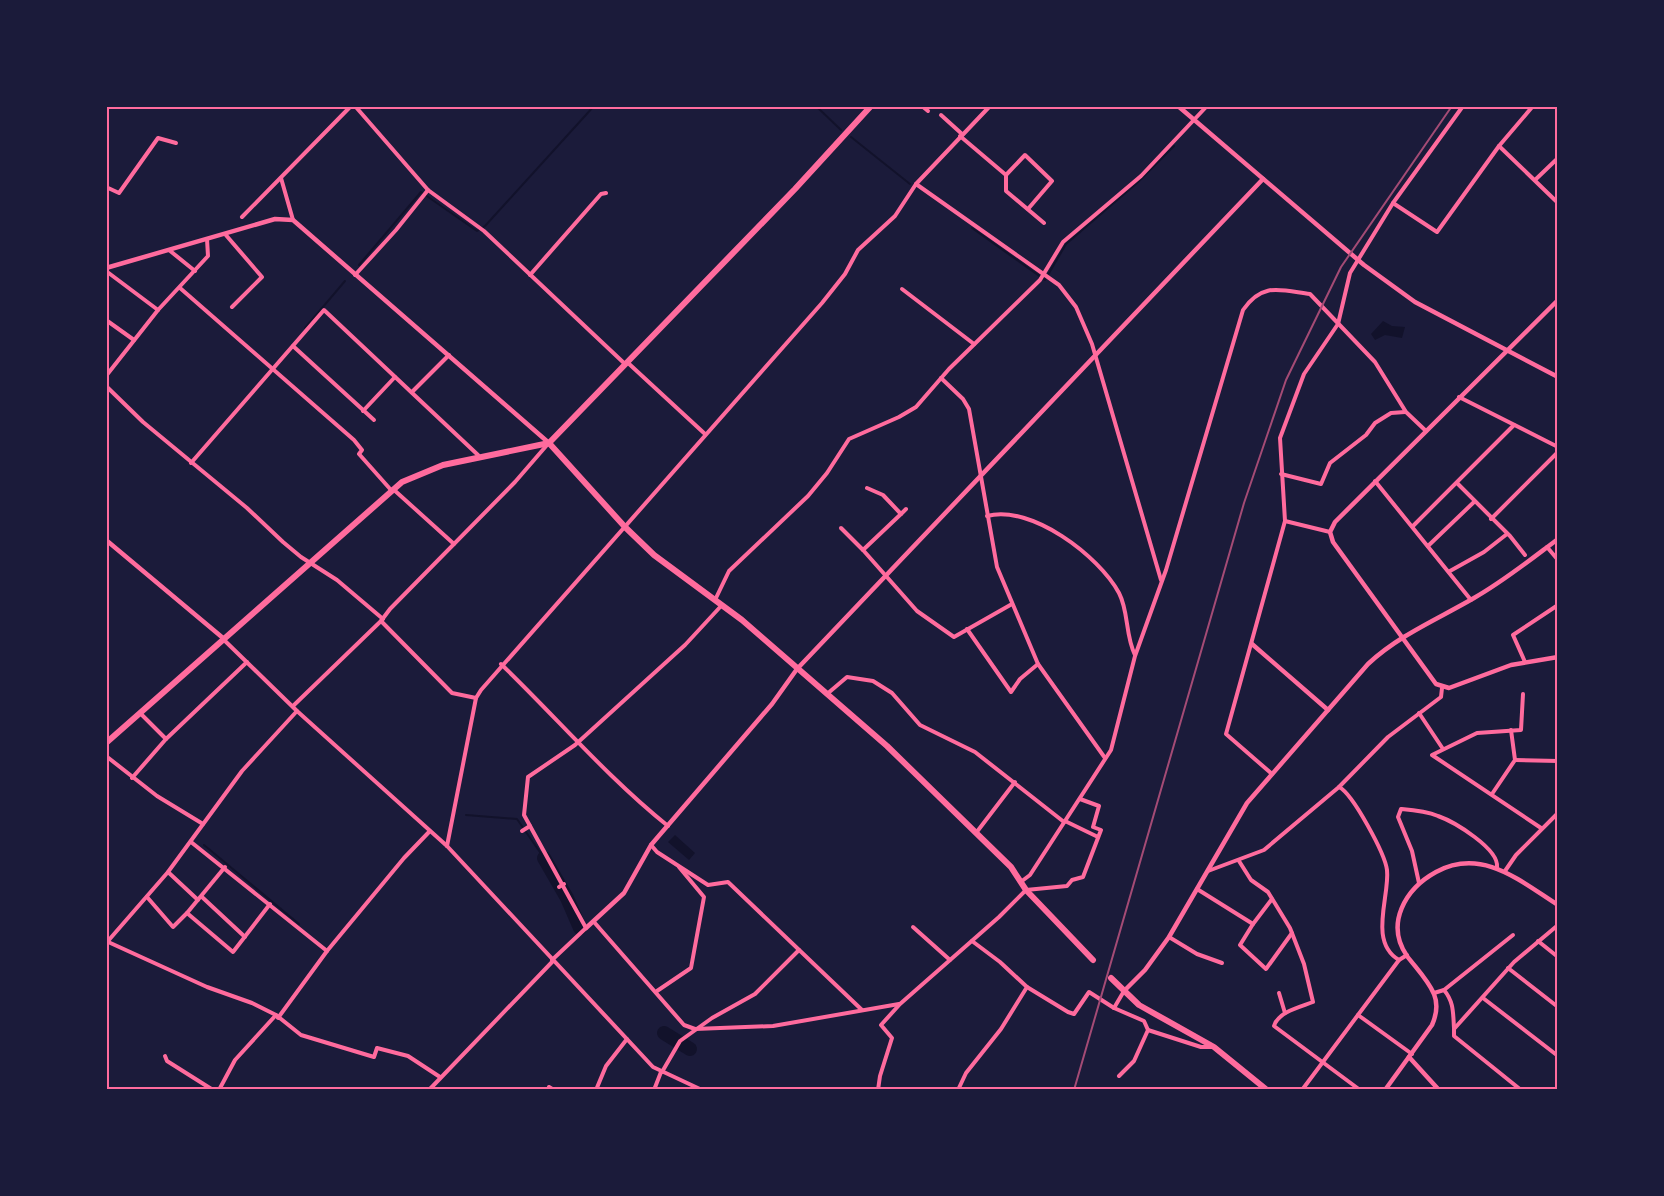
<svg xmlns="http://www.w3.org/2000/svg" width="1664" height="1196" font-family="Overpass,sans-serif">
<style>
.water{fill:#12122b}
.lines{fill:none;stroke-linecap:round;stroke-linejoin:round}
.stream{stroke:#12122b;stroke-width:2}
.river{stroke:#12122b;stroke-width:14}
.minor{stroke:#ff6b9d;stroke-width:4}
.tertiary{stroke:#ff6b9d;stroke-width:4.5}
.primary{stroke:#ff6b9d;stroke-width:6}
.rail{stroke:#a44b75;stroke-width:2}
.neatline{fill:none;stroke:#ff6b9d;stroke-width:2}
</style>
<rect width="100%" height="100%" fill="#1b1b3a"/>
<g class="water">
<path d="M1383 321 1392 326 1405 327 1402 338 1385 335 1375 340 1371 334Z"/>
<path d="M675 835 695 853 689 860 668 842Z"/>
</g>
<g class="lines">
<g class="stream">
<path d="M816 106 841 130"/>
<path d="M851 137 910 184"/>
<path d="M972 228 1045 280 1066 244 1137 183 1174 146"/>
<path d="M359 265 421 192 477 231 485 226 594 106"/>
<path d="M305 328 345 281"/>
<path d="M466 815 517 819 544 858"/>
<path d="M204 845 299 924"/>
</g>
<g class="river">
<path d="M544 858 567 898 580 928"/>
<path d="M664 1033 690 1049"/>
</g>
<g class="minor">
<path d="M355 106 428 190 484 231 625 364"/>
<path d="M922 106 928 111"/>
<path d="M941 115 962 134"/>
<path d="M960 136 1006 175V191L1044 223"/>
<path d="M1499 146 1558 203"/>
<path d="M1006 175 1025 155 1052 181 1028 209"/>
<path d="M281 178 293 220"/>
<path d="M1535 180 1558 158"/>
<path d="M916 184 1059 285 1076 307 1092 344 1161 580"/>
<path d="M106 187 119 193 158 138 176 143"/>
<path d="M1393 203 1437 232 1499 146 1533 106"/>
<path d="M242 217 351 106"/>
<path d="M225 234 262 277 232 307"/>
<path d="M169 250 195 271"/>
<path d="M106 271 158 310"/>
<path d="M355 275 396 230 428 190"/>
<path d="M530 275 601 194 606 193"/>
<path d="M180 288 354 440 362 450 359 454 391 490"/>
<path d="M902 289 974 344"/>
<path d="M106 320 134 340"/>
<path d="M293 346 374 420"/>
<path d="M627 362 705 434"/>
<path d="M106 376 158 310 208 256 207 239"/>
<path d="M941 378 963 399 969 409 997 567 1038 664 1105 758"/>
<path d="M106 386 143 422 247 508 283 542 301 557 337 580 383 619"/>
<path d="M412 392 449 355"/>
<path d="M1459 397 1558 447"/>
<path d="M363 411 395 377"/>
<path d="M191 463 324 310 478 455"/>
<path d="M1281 474 1321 484 1330 463 1366 435 1375 423 1391 413 1405 412"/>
<path d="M1375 481 1471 600"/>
<path d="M1457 483 1510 536 1525 555"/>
<path d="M867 488 883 495 901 514 863 550 917 611 954 637 1012 604"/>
<path d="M393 489 454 544"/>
<path d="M901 514 906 509"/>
<path d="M987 516C1031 504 1099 556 1119 593 1129 612 1125 635 1135 655"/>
<path d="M1491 519 1558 452"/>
<path d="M1285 521 1330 532"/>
<path d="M1413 526 1514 425"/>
<path d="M841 528 863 550"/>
<path d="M1428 546 1474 502"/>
<path d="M1547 547 1558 560"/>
<path d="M1450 571 1484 552 1507 534"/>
<path d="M715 600 729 571 808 496 827 473 849 439 899 417 916 407 949 369 1040 280 1063 242 1141 176 1207 106"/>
<path d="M381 621 452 693 476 698"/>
<path d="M967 629 1011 692 1020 679 1038 664"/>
<path d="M223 639 297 711 447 846 653 1067 702 1090"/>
<path d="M1525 662 1513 635 1558 605"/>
<path d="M501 664C557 718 608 778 668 826"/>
<path d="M827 694 847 677 873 681 892 693 920 725 975 752 1064 822"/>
<path d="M1523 694 1521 730 1477 733 1432 755 1541 828"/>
<path d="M293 706 381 621 390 609 515 482 547 445"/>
<path d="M140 713 166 739 247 662"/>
<path d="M1419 713 1443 749"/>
<path d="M106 756 157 796 203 824"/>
<path d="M1515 760 1558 761"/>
<path d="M1272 774 1226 734 1285 521 1280 438 1304 374 1338 324 1350 273 1393 203 1463 106"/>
<path d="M132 778 166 739"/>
<path d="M1339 787C1353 794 1385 854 1387 870 1390 896 1368 942 1399 960"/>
<path d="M1492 794 1515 760 1511 730"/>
<path d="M1065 821 1098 837"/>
<path d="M522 831 530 826"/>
<path d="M976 833 1015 782"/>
<path d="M191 842 327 951"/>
<path d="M651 845 657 852 708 885 728 882 862 1010"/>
<path d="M447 846 476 698 481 690 822 303 845 274 858 250 895 216 916 184 990 106"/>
<path d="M1239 861 1251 880 1268 892 1290 928 1304 964 1313 1002C1300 1007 1278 1012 1274 1026L1360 1090"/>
<path d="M1208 871 1264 850 1339 787 1388 737 1441 697 1442 688"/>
<path d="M1505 871 1516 855 1558 813"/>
<path d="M168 872 198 900"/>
<path d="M1022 881 1030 875 1111 750 1135 656 1166 570 1243 310C1262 282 1280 290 1310 294L1375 362 1406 412 1426 431"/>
<path d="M1419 883 1412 851 1398 817 1401 809C1413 810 1426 811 1438 816 1455 822 1499 849 1497 867"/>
<path d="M559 887 564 884"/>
<path d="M1197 889 1253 924 1240 945 1266 969 1292 933"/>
<path d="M147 897 173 927 187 913 233 952 270 904"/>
<path d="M202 897 245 937"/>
<path d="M187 913 225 867"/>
<path d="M594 922 684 1025 695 1029 773 1026 899 1004"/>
<path d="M1253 924 1272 899"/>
<path d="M913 927 950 960"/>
<path d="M1169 937 1197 954 1222 963"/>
<path d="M106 941 207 987 252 1003 276 1015 301 1035 374 1057 377 1048 408 1056 440 1077"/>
<path d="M108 941 168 872 242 771 297 711"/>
<path d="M972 941 1000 962 1027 987 1068 1012 1074 1014 1089 992 1114 1008"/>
<path d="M1538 941 1558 957"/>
<path d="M552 960 586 928 524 815 528 777 575 745 685 645 722 605"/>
<path d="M1508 968 1558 1007"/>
<path d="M1444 990 1513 935"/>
<path d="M657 991 691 968 704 897 679 867"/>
<path d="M1279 993 1285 1013"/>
<path d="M1434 993 1444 990C1454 1002 1453 1013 1454 1028"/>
<path d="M1483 998 1558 1056"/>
<path d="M1358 1015 1412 1054"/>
<path d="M278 1018 327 951 404 858 429 832"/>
<path d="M1148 1030 1201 1047H1213"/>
<path d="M165 1056 167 1061 213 1090"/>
<path d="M662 1072 680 1041 712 1018 755 994 799 950"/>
<path d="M1119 1076 1134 1061 1148 1030 1144 1021 1114 1008 1124 991"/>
<path d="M219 1090 235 1060 276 1015"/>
<path d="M429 1090 553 961"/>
<path d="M548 1090 549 1087 554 1090"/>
<path d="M596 1090 606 1066 627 1039"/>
<path d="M654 1090 661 1072"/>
<path d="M878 1090 880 1076 892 1038 881 1025 900 1004 999 917 1026 890 1067 886 1072 880 1083 877 1101 830 1093 827 1099 806 1080 799"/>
<path d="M958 1090 966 1073 1001 1029 1027 987"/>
<path d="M1302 1090 1399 960 1407 955"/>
<path d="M1521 1090 1454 1036V1029L1514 962 1558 925"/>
</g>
<g class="tertiary">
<path d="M1178 106 1364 265 1415 302 1558 377"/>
<path d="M106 268 275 219 293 220 549 443"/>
<path d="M1558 300 1335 522 1330 532 1333 542 1436 684 1449 688 1511 665 1558 657"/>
<path d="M106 540 223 638"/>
<path d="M1252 644 1328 710"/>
<path d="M586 928 624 893 651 845 772 704 797 669 1263 179"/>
<path d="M1124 991 1145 970 1169 937 1247 803 1368 664C1399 635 1438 619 1474 598 1504 581 1530 560 1558 539"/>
<path d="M1409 1057 1439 1090"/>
<path d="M1385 1090 1432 1025C1436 1016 1438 1004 1434 994 1428 980 1416 968 1407 956 1385 924 1405 889 1436 872 1482 847 1520 881 1558 905"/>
</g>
<g class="primary">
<path d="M549 443 625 527 654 555 742 620 887 746 1011 867 1026 890 1093 960"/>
<path d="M106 743 402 482 443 465 549 443 795 189 871 106"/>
<path d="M1111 978 1139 1005 1214 1047 1267 1090"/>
</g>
<path class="rail" d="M1074 1090 1244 503 1286 380 1341 267 1452 106"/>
</g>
<rect width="1664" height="1196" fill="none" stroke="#1b1b3a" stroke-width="216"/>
<rect x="108" y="108" width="1448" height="980" class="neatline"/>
</svg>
